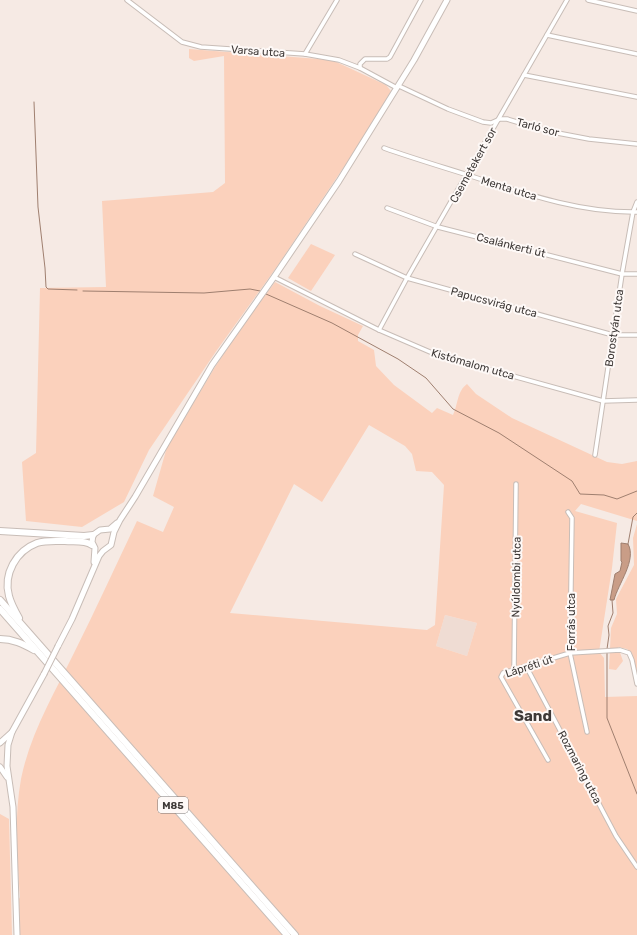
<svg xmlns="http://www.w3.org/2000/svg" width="637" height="935" font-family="Rubik,sans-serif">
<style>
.built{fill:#efdcd3}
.green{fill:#fbd1bc;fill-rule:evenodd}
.water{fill:#c99d87;stroke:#9f7f6f}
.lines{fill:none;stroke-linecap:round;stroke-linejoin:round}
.stream{stroke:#9f7f6f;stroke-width:1}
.minor-casing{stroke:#c8bdb7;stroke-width:5.5}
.secondary-casing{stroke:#c8bdb7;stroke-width:7}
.trunk-casing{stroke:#c8bdb7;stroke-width:8}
.minor{stroke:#fff;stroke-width:3.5}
.secondary{stroke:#fff;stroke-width:5}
.trunk{stroke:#fff;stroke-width:6}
.secondary-bridge-casing{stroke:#c8bdb7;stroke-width:7;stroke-linecap:butt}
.secondary-bridge{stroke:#fff;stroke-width:5}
.labels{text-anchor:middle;stroke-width:4;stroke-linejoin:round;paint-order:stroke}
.shield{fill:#fef9f7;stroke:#787371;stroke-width:1}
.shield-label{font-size:10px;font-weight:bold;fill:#3e3937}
.street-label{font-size:11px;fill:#3e3937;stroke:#fef9f7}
.district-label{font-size:15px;font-weight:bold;fill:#3e3937;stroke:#fef9f7}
</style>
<rect width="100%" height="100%" fill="#f6eae4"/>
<path class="built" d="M445 615 477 623 467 656 436 646Z"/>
<g class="green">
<path d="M189 49 332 60 386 85 391 91 364 137 276 268 217 350 149 450 124 502 82 527 26 521 22 462 36 453 40 288 106 287 102 201 213 192 225 183 224 56 194 61 189 58Z"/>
<path d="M311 244 335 255 311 291 288 278Z"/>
<path d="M275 282 320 306 363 326 358 335V341L374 350 376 366 394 385 432 413 437 408 453 415C458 405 457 391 467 384L476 394 512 418 607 462 622 464 637 461V521L581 504 575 511 617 523 612 568 599 652 604 658 605 697 637 696V935H19L18 901 20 897C17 858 14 818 21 779 30 734 54 694 74 653 96 609 116 565 137 521L163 532 174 507 153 496 167 447 215 367 241 328ZM369 425 405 446 412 454 416 471 432 472 444 485 435 625 427 630 230 613 294 484 322 502ZM445 615 477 623 467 656 436 646Z"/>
<path d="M637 524V677L632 653 627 649 618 647 623 661 616 670 609 669 611 628 617 614 616 599 634 565 633 538Z"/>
<path d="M0 814 9 819 12 935H0Z"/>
</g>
<path class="water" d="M621 543 628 544C637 560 618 584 614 600H610L615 574 620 571 622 562 621 561Z"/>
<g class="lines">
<g class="stream">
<path d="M34 102 38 207 45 268 46 287 48 289 77 290"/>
<path d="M83 291 204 293 250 289 260 291"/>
<path d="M266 294 332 323 398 359 426 378 453 409 499 433 572 481 580 494 604 495 617 499 637 491"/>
<path d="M628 544 633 517 637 513"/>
<path d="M607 649 609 635 608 626 613 613 612 600"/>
<path d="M607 652V718L637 794"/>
</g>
<defs>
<g id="minor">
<path d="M127 0 182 42 201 47 305 54 339 60 360 68 397 88"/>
<path d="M588 0 637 11"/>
<path d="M547 35 637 54"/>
<path d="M305 54 337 0"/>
<path d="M360 68V64L365 59H387L390 57 421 0"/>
<path d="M524 75 637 97"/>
<path d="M399 86 448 109 483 122 491 123 500 119H507L547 131 589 139 637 144"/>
<path d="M384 148C415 159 446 168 477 178 529 195 582 213 637 212"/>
<path d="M387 208 438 227 622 274H637"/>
<path d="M355 254 407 278 613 335H637"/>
<path d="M274 277 379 330 437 355 603 401 637 400"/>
<path d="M379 330 407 278 567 0"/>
<path d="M595 455 622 274 633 212 637 202"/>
<path d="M568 512 572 518 570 653 587 732"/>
<path d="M526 666 616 836 637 867"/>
<path d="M514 670 516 484"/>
<path d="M548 760 501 677 503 673 570 653 620 650 629 653 632 660 637 684"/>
</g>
<g id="secondary">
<path d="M94 562 95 548 92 542 93 535 100 530 110 529 117 523"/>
<path d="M58 646 72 619 99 556 103 551 111 545 114 532 120 520 135 497 212 365 274 277 339 181 414 60 447 0"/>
<path d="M12 732 8 745 7 766 13 807 17 935"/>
<path d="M0 743 12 732 44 674"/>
<path d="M0 767 7 777"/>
</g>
<g id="trunk">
<path d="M0 531 84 536 93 535"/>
<path d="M0 600 295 935"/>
<path d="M0 609 287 935"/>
<path d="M19 618C15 611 11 604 9 596 3 574 16 551 37 543 46 540 56 541 65 541 73 542 85 540 92 545"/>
<path d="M0 639C13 639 23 644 34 650"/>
</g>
</defs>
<use href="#minor" class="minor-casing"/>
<use href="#secondary" class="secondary-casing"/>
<use href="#trunk" class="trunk-casing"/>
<use href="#minor" class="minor"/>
<use href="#secondary" class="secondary"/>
<use href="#trunk" class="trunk"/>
<defs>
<path id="secondary-bridge" d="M44 674 58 646"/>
</defs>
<use href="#secondary-bridge" class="secondary-bridge-casing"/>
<use href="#secondary-bridge" class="secondary-bridge"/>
</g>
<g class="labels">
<rect class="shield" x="158" y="797" width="30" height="16" rx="3"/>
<g class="shield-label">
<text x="173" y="809">M85</text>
</g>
<g class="street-label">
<text transform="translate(258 51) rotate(4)" y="4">Varsa utca</text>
<text transform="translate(538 127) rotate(15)" y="4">Tarló sor</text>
<text transform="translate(473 165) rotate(-61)" y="4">Csemetekert sor</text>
<text transform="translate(509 188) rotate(17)" y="4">Menta utca</text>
<text transform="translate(511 245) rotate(14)" y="4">Csalánkerti út</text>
<text transform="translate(494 302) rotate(15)" y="4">Papucsvirág utca</text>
<text transform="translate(614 328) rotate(-82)" y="4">Borostyán utca</text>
<text transform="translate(473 364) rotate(16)" y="4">Kistómalom utca</text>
<text transform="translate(516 577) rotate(-89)" y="4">Nyúldombi utca</text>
<text transform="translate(571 622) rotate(-90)" y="4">Forrás utca</text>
<text transform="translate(529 666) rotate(-18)" y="4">Lápréti út</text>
<text transform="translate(580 767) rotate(62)" y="4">Rozmaring utca</text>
</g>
<g class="district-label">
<text x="533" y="721">Sand</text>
</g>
</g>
</svg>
